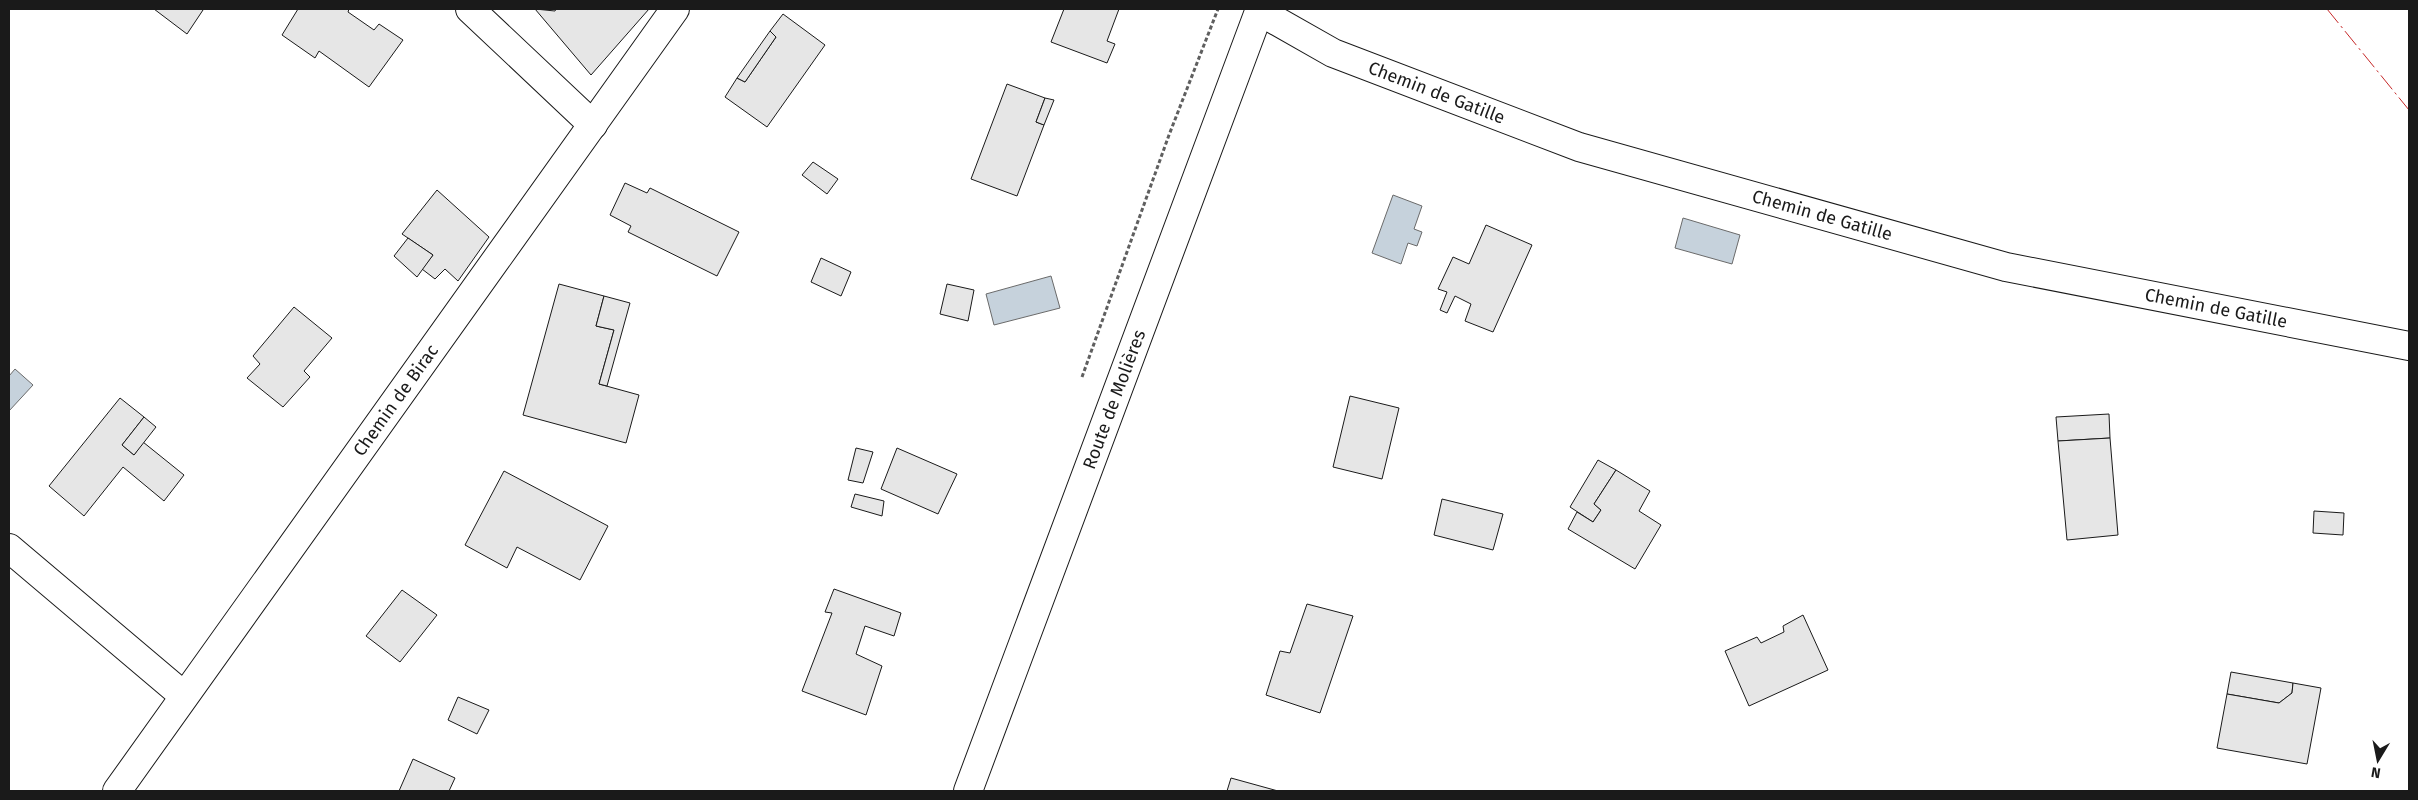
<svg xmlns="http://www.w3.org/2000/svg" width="2418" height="800" font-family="'Fira Sans',sans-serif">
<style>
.water{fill:#c6d2dc;stroke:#6a6a6a}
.building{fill:#e6e6e6;stroke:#1a1a1a}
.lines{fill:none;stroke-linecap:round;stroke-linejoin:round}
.minor-casing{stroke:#1a1a1a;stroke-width:30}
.major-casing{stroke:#1a1a1a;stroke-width:30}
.path{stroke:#5f5f5f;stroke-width:3;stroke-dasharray:4 2.5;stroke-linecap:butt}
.minor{stroke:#fff;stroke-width:28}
.major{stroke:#fff;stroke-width:28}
.power{stroke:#c62828;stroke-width:1;stroke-dasharray:18 4 2.5 4;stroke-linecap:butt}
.labels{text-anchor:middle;stroke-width:4;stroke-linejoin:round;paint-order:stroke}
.street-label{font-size:18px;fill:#1a1a1a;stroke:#fff}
</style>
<rect width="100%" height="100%" fill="#fff"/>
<g class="water">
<path d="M1393 195 1422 206 1414 229 1422 232 1417 246 1408 243 1401 264 1372 253Z"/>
<path d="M1683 218 1740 235 1732 264 1675 248Z"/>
<path d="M1051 276 1060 308 994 325 986 294Z"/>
<path d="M15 369 33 385 9 411V376Z"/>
</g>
<g class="building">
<path d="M154 9H201L203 10 187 34Z"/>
<path d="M298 9H349L348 12 374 30 379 24 403 40 369 87 319 51 315 58 282 35Z"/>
<path d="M535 9 555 11 556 9H649L591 75Z"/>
<path d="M1064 9H1119L1107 41 1115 44 1107 63 1051 42Z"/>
<path d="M783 14 825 45 767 127 725 97 737 78 745 82 776 37 770 31Z"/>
<path d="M770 31 776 37 745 82 737 78Z"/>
<path d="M1007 84 1045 98 1036 122 1044 125 1017 196 971 179Z"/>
<path d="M1045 98 1054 100 1044 125 1036 122Z"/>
<path d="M813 162 838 179 827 194 802 175Z"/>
<path d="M625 183 647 193 650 188 739 232 717 276 628 232 631 226 610 215Z"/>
<path d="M437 190 489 237 458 281 445 269 435 279 422 269 433 255 402 234Z"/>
<path d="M1486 225 1532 245 1493 332 1465 321 1471 304 1455 296 1447 313 1440 310 1447 292 1438 289 1453 257 1469 264Z"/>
<path d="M408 238 433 255 417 277 394 256Z"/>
<path d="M821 258 851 272 841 296 811 282Z"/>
<path d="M559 284 604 296 596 326 614 330 599 384 639 395 626 443 523 415Z"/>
<path d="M947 284 974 290 968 321 940 314Z"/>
<path d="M604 296 630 303 607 386 599 384 614 330 596 326Z"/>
<path d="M294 307 332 338 304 371 310 377 283 407 247 378 260 364 253 356Z"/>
<path d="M1350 396 1399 408 1382 479 1333 467Z"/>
<path d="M120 398 144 417 122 445 134 455 143 442 184 475 164 501 123 467 84 516 49 486Z"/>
<path d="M2109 414 2110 438 2058 441 2056 417Z"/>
<path d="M144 417 156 427 134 455 122 445Z"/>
<path d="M2110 438 2118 535 2067 540 2058 441Z"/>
<path d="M856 448 873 452 863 483 848 480Z"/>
<path d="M897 448 957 474 938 514 881 489Z"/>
<path d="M1598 460 1616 470 1594 504 1601 510 1593 522 1570 507Z"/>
<path d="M1616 470 1650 491 1639 511 1661 525 1635 569 1568 529 1577 512 1593 522 1601 510 1594 504Z"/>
<path d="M504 471 608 526 580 580 517 547 507 568 465 545Z"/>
<path d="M855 494 884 501 882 516 851 507Z"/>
<path d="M1442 499 1503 514 1493 550 1434 535Z"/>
<path d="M2314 511 2344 513 2343 535 2313 533Z"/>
<path d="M834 589 901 613 894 636 865 626 856 654 882 666 866 715 802 691 832 613 825 612Z"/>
<path d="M402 590 437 615 400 662 366 636Z"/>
<path d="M1307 604 1353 616 1320 713 1266 695 1280 651 1290 653Z"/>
<path d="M1803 615 1828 670 1749 706 1725 651 1757 637 1761 643 1784 632 1783 626Z"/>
<path d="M2231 672 2293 683 2292 693 2279 703 2227 694Z"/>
<path d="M2293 683 2321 688 2307 764 2217 748 2227 694 2279 703 2292 693Z"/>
<path d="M458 697 489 710 477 734 448 720Z"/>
<path d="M413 759 455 778 449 791H399Z"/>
<path d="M1231 778 1278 791H1227Z"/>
</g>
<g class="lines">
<defs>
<g id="minor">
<path d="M470 9 593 125"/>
<path id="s1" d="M1259 11 1333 53 1579 147 2006 267 2409 346"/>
<path d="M9 548 184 696"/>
<path id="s2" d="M117 791 675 9"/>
</g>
<g id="major">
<path id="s3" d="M968 791 1260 9"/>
</g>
</defs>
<use href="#minor" class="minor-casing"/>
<use href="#major" class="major-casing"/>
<path class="path" d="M1082 377 1169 135 1218 9"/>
<use href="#minor" class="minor"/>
<use href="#major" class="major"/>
<path class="power" d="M2327 9 2409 110"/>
</g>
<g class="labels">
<g class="street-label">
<text dy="6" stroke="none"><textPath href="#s1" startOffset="196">Chemin de Gatille</textPath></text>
<text dy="6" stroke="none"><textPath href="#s1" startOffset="601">Chemin de Gatille</textPath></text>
<text dy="6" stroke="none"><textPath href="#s1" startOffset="1006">Chemin de Gatille</textPath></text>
<text dy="6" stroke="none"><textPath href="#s2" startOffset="480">Chemin de Birac</textPath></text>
<text dy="6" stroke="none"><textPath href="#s3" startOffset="418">Route de Molières</textPath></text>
</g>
</g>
<rect width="2418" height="800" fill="none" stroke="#1a1a1a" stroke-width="20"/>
<g transform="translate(2378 760) rotate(190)" stroke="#ffffff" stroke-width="4" paint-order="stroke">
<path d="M0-4L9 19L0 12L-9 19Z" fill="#1a1a1a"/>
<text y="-8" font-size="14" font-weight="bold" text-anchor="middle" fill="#1a1a1a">N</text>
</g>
</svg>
